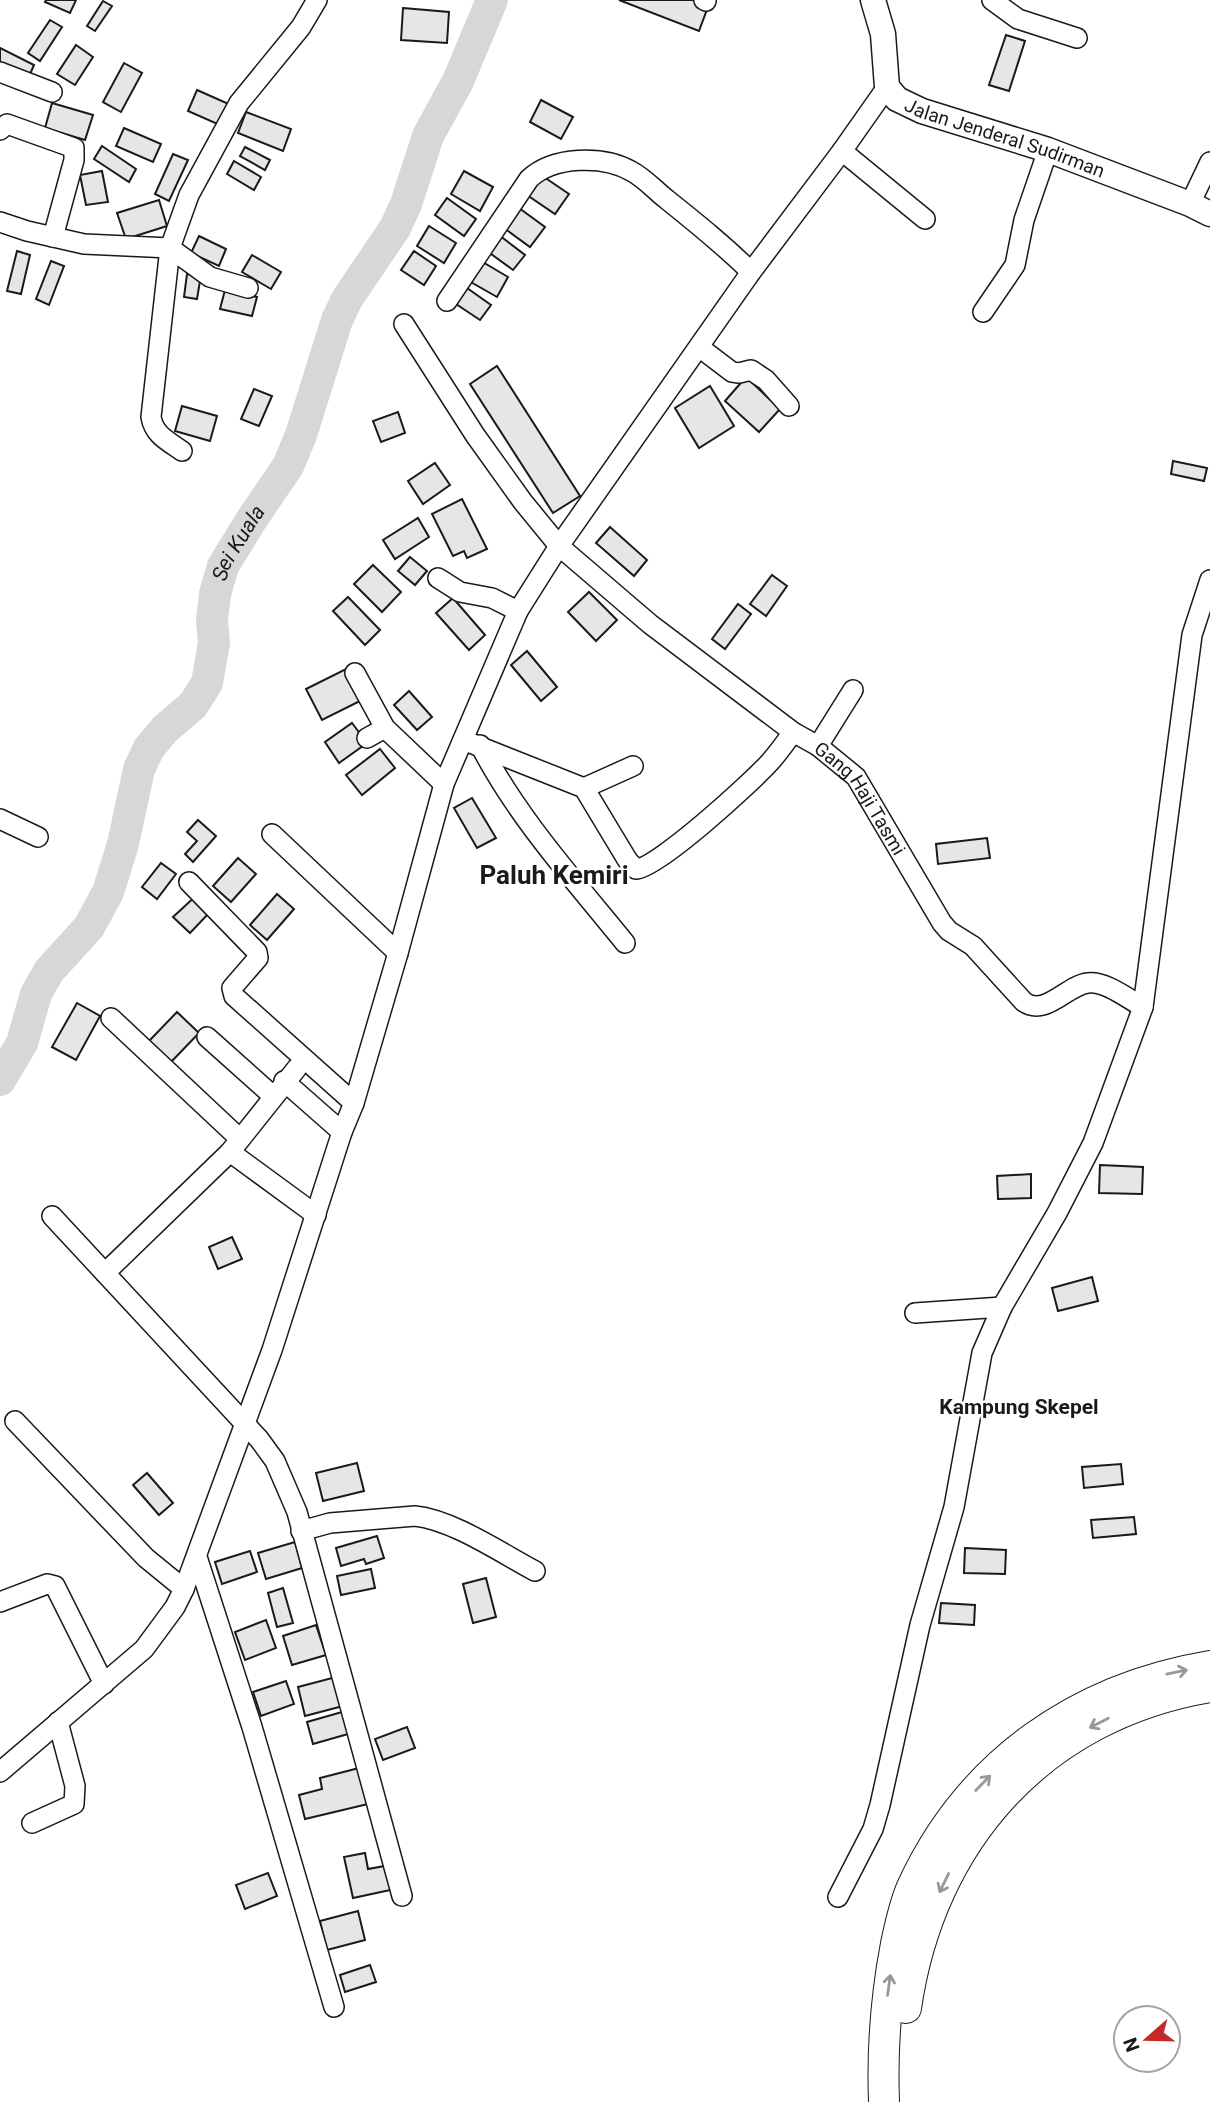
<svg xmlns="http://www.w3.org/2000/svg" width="1210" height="2102" font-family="Roboto,sans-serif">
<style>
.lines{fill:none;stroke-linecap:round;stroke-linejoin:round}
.river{stroke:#d7d7d7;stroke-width:32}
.building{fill:#e6e6e6;stroke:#1a1a1a;stroke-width:2}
.minor-casing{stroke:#1a1a1a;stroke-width:22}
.major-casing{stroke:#1a1a1a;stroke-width:27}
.highway-casing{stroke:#1a1a1a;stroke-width:32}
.minor{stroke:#fff;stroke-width:19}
.major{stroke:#fff;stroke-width:24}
.highway{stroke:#fff;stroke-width:30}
.oneway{stroke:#989898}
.labels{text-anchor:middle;stroke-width:5;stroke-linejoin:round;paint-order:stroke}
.street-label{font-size:19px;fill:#1a1a1a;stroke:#fff}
.water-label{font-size:21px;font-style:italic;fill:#1a1a1a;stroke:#fff}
.neighbourhood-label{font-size:21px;font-weight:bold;fill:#1a1a1a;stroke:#fff}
.district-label{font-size:26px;font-weight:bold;fill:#1a1a1a;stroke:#fff}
</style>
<rect width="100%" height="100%" fill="#fff"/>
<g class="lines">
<path class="river" id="s1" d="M0 1080 22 1043 36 994 49 971 89 927 108 892 123 844 139 769 149 748 165 729 193 705 207 683 214 643 212 620 215 594 223 566 252 519 288 466 301 435 337 320 347 299 395 228 406 204 428 136 458 81 492 0"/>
</g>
<g class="building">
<path d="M46 0H76L70 13 45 2Z"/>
<path d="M619 0H698L709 4 699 31Z"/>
<path d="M103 1 112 6 95 31 87 26Z"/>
<path d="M403 8 449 12 447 43 401 40Z"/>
<path d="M50 20 62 27 40 61 28 53Z"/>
<path d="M1006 35 1025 41 1009 91 989 85Z"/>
<path d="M76 45 93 57 75 85 57 74Z"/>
<path d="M0 48 34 65 27 81 0 67Z"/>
<path d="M124 63 142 73 121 112 103 102Z"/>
<path d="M197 90 231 105 222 126 188 111Z"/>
<path d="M541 100 573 117 561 139 530 122Z"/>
<path d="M52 103 93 115 85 140 45 128Z"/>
<path d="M246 112 291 129 283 151 238 133Z"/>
<path d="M124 128 161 144 153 162 116 146Z"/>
<path d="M102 146 136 169 129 182 94 159Z"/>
<path d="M245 147 270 160 265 170 240 156Z"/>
<path d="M173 154 188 160 169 201 155 194Z"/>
<path d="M234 161 261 177 254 190 227 174Z"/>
<path d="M102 171 108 202 86 205 80 175Z"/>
<path d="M464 171 493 187 480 211 451 194Z"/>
<path d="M541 175 569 194 555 214 527 195Z"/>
<path d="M447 198 476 219 464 236 435 215Z"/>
<path d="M159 200 167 226 126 239 117 213Z"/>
<path d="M519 208 545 227 530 247 504 228Z"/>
<path d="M429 226 456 243 444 263 417 246Z"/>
<path d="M499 235 525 255 513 270 487 251Z"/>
<path d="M199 236 226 249 219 266 191 253Z"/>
<path d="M17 251 30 255 21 294 7 291Z"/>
<path d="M414 251 436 266 424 285 401 270Z"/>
<path d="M252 255 281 272 271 289 242 272Z"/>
<path d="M51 261 64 266 49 305 36 299Z"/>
<path d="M481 261 508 277 497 297 469 281Z"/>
<path d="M187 274 201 275 197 299 184 297Z"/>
<path d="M467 288 491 305 480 320 456 304Z"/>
<path d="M225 290 257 297 252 316 220 309Z"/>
<path d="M497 366 580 496 553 513 470 384Z"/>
<path d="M746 377 780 409 759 432 725 401Z"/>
<path d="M710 386 734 426 699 448 675 408Z"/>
<path d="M254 389 272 396 259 426 241 419Z"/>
<path d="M182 406 217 416 210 441 175 431Z"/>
<path d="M398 412 405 433 381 442 373 421Z"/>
<path d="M1173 461 1207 468 1204 481 1171 474Z"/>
<path d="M435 463 450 485 423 504 408 481Z"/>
<path d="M462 499 487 549 467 558 464 551 453 556 432 514Z"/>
<path d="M418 518 429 537 395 559 383 540Z"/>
<path d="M610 527 647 560 634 576 596 543Z"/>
<path d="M410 557 427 571 415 585 398 571Z"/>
<path d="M373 565 401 592 382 612 354 584Z"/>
<path d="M772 575 787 586 766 616 750 604Z"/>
<path d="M589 592 617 620 596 641 568 612Z"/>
<path d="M348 597 380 630 365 645 333 611Z"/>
<path d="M453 598 485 635 469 650 436 613Z"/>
<path d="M738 604 751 614 725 649 712 639Z"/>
<path d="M527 651 557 687 541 701 511 665Z"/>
<path d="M348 668 364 699 322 720 306 689Z"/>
<path d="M409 691 432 717 417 730 394 705Z"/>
<path d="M352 723 367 743 339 763 325 742Z"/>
<path d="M380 749 395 768 362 795 346 775Z"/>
<path d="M472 798 496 838 477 848 454 808Z"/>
<path d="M198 820 216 836 193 862 185 854 197 841 187 832Z"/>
<path d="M987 838 990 858 938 864 936 844Z"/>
<path d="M238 858 256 874 231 902 213 886Z"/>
<path d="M161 863 176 874 157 899 142 887Z"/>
<path d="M199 893 211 911 190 933 173 917Z"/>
<path d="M277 894 294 909 267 940 250 925Z"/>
<path d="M77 1003 100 1016 76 1060 52 1047Z"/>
<path d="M177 1012 199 1033 171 1062 149 1041Z"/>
<path d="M1100 1165 1143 1167 1142 1194 1099 1193Z"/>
<path d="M1031 1174V1198L998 1199 997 1176Z"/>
<path d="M232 1237 242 1259 218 1269 209 1247Z"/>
<path d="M1092 1277 1098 1301 1058 1311 1052 1288Z"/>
<path d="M357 1463 364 1491 323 1501 316 1473Z"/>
<path d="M1121 1464 1123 1484 1084 1488 1082 1467Z"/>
<path d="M147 1473 173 1503 159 1515 133 1485Z"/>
<path d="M1134 1517 1136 1534 1093 1538 1091 1520Z"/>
<path d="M377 1536 384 1558 366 1564 364 1559 341 1566 336 1548Z"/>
<path d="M295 1542 302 1568 266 1579 258 1553Z"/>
<path d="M965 1548 1006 1550 1005 1574 964 1573Z"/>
<path d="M250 1551 257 1572 222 1584 215 1562Z"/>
<path d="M371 1569 375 1588 341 1595 337 1576Z"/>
<path d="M486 1578 496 1617 473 1623 463 1584Z"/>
<path d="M283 1588 293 1623 277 1627 268 1593Z"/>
<path d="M941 1603 975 1605 974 1625 939 1623Z"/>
<path d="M266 1620 276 1648 245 1660 235 1632Z"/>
<path d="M316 1625 326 1655 292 1665 283 1636Z"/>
<path d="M336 1677 343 1706 305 1716 298 1687Z"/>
<path d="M286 1681 294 1704 261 1716 253 1692Z"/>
<path d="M349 1710 355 1732 313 1744 307 1722Z"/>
<path d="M407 1727 415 1748 383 1760 375 1739Z"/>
<path d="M359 1768 368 1804 305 1819 299 1795 322 1789 320 1778Z"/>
<path d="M365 1853 368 1869 390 1865 395 1889 353 1898 344 1857Z"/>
<path d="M268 1873 277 1896 245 1909 236 1885Z"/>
<path d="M358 1911 365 1940 327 1950 320 1921Z"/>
<path d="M370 1965 376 1982 345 1992 340 1975Z"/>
</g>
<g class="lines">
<defs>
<g id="minor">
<path d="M704 0 706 1"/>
<path d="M992 0 1018 19 1077 38"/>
<path d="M0 72 52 92"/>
<path d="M0 130 7 124 74 148V160L53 237"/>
<path d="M842 151 925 219"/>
<path d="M1190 204 1210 162"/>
<path d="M0 222 27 231 84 244 170 248 210 277 248 288"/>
<path d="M447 301 529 179C553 156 603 155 631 171 643 177 654 189 665 198 695 222 724 245 751 272"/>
<path d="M983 312 1015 265 1024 220 1048 150"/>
<path id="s2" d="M404 324 475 435 523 502 559 546 650 624 793 732 818 746 856 777 942 923 949 931 973 946 1024 1002C1046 1017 1067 985 1088 983 1106 981 1128 999 1143 1007"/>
<path d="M699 347 732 372 739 373 751 370 766 380 789 406"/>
<path d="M182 451C168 441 154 435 151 417L170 248 189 195 239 103 301 27 317 0"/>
<path d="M438 578 460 592 492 598 518 611"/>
<path d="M355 673 385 728 444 784"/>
<path d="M367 738 385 728"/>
<path d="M463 740 584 788 628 861 636 869C658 868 752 782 770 762 778 753 786 742 793 732"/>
<path d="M480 745C517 817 574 880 625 943"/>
<path d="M818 746 853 690"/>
<path d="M584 788 633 766"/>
<path d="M0 819 38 837"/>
<path d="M272 834 398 953"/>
<path d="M189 882 257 952 258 958 232 988 234 996 354 1103"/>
<path d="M111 1018 240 1139"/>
<path d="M207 1037 273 1096"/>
<path d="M284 1081 342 1132"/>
<path d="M230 1152 316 1215"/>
<path d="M52 1216 259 1439 275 1461 297 1512 402 1896"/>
<path d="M105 1273 230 1152 297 1068"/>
<path d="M915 1313 1002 1307"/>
<path d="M15 1421 146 1558 184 1589"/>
<path d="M301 1531 330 1523 415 1516C453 1520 501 1553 535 1571"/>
<path d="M197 1557 252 1727 334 2007"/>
<path d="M0 1602 47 1584 55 1586 104 1684"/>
<path d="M0 1772 144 1649 175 1607 184 1589 272 1350 342 1132 354 1103 398 953 444 784 518 611 559 546 751 272 842 151 887 87"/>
<path d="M32 1823 74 1804 75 1786 58 1722"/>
<path d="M838 1897 873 1829 880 1805 920 1625 954 1507 982 1353 1002 1307 1057 1213 1093 1143 1143 1007 1192 635 1210 580"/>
</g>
<g id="major">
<path id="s3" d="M873 0 883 34 887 87 897 99 922 111 1048 150 1190 204 1210 214"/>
</g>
<g id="highway">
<path d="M906 2008C930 1841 1041 1715 1210 1687"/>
<path d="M884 2102C882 2048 886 1996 896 1944 900 1925 904 1905 912 1887 969 1763 1078 1688 1210 1666"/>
</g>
</defs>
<use href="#minor" class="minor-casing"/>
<use href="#major" class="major-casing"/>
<use href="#highway" class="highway-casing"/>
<use href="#minor" class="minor"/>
<use href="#major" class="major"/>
<use href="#highway" class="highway"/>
</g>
<defs><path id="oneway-shaft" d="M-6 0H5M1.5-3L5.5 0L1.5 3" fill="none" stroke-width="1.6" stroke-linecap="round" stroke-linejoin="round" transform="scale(1.75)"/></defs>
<g class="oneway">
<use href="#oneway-shaft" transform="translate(1177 1672) rotate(-12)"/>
<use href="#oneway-shaft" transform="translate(1099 1723) rotate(153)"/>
<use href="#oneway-shaft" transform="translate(983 1783) rotate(-46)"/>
<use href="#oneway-shaft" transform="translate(944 1883) rotate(116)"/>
<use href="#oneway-shaft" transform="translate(889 1985) rotate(-82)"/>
</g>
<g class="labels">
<g class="street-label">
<text dy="7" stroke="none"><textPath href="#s3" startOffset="219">Jalan Jenderal Sudirman</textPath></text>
<text dy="7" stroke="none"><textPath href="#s2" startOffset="667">Gang Haji Tasmi</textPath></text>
</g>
<g class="water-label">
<text dy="7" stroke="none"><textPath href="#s1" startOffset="604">Sei Kuala</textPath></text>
</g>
<g class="neighbourhood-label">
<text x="1019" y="1414">Kampung Skepel</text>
</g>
<g class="district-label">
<text x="554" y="884">Paluh Kemiri</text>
</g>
</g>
<g transform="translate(1147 2039) rotate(250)"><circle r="33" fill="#ffffff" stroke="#a3a3a3" stroke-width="2"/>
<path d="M0-5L12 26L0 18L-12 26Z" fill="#c62828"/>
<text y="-10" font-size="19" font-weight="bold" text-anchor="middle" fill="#1a1a1a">N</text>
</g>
</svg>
